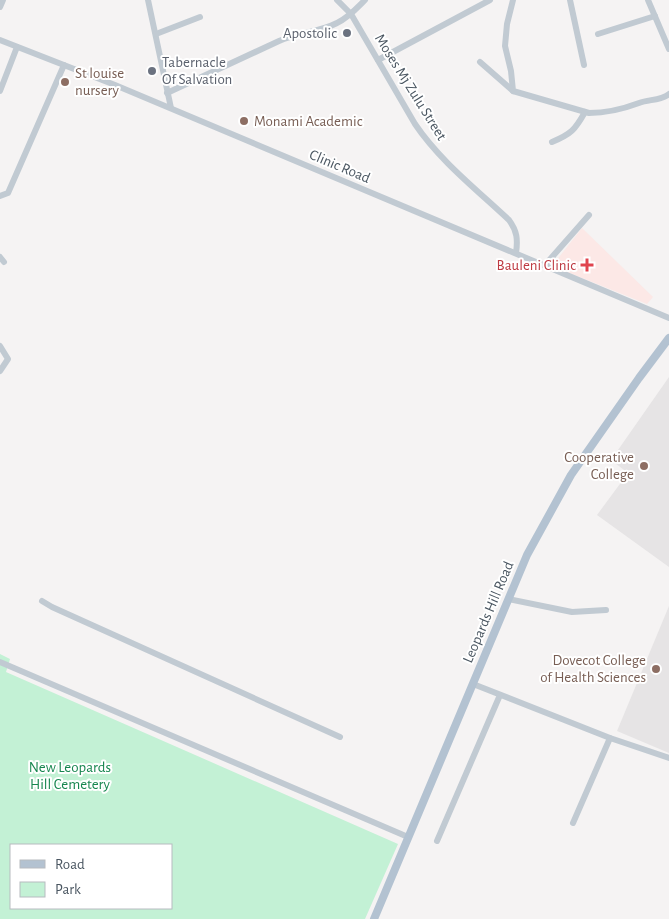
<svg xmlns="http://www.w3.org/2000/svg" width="669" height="919" font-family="'Alegreya Sans',sans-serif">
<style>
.education{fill:#e6e4e5}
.medical{fill:#fce8e6}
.green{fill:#c3f1d5;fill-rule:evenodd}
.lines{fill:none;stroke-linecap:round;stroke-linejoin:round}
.minor{stroke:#c1cad2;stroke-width:6}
.major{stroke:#b3c2d1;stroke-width:8}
.worship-dot{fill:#6b7280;stroke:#fff;stroke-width:2}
.education-dot{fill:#8d6e63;stroke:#fff;stroke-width:2}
.health-dot{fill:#e0444e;stroke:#fff;stroke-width:2}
.labels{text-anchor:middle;stroke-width:4;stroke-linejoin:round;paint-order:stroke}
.worship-label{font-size:15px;fill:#5b616d;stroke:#fff;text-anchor:end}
.education-label{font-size:15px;fill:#785e54;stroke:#fff;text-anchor:start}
.street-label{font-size:15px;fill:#4a5661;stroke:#fff}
.health-label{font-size:15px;fill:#be3a42;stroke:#fff;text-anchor:end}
.park-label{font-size:15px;fill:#17864f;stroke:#fff}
</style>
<rect width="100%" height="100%" fill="#f5f3f3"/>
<g class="education">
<path d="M669 377V567L597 515 628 473 611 460Z"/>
<path d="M669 606V753L617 731Z"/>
</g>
<path class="medical" d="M582 228 653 297 647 304 552 266Z"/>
<path class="green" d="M0 654 10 659 6 672 398 844 365 919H0ZM11 845H171V908H11Z"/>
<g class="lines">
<g class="minor">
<path d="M148 0 171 108"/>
<path d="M337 0 351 14 415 124C440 161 476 189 509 220 517 231 518 239 516 253"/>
<path d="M513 0 507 24 505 46 511 71 513 91 589 113C607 113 623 109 639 103 649 99 660 101 669 94"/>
<path d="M570 0 584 65"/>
<path d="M648 0 669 49"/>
<path d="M0 7 3 0"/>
<path d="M156 34 200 17"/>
<path d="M598 34 655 16"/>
<path d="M0 40 115 85 669 318"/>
<path d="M378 60 490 0"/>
<path d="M480 62 513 91"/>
<path d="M0 91 17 47"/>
<path d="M167 93 279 41C297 33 320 32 337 23 348 18 356 9 365 0"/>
<path d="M552 142C571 134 575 130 585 112"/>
<path d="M0 196 8 193 64 65"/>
<path d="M0 257 4 262"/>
<path d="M545 265 589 215"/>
<path d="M0 346 8 359 0 371"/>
<path d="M508 599 572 612 606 610"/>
<path d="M42 601 52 607 340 737"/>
<path d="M0 662 408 837"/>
<path d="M473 684 610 738 669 758"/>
<path d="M573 823 610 738"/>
<path d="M437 841 500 695"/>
</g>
<path class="major" d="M374 919 527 555 571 475 639 378 669 338"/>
</g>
<g class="worship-dot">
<circle cx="347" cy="33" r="5"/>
<circle cx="152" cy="71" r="5"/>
</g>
<g class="education-dot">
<circle cx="65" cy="82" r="5"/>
<circle cx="244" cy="121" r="5"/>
<circle cx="644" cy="466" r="5"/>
<circle cx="656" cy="669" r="5"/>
</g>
<path class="health-dot" d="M584.5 257.5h5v5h5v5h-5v5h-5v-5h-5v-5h5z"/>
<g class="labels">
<g class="worship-label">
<text x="337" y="38">Apostolic</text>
<text x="162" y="67" text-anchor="start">Tabernacle<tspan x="162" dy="17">Of Salvation</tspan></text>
</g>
<g class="education-label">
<text x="75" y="78">St louise<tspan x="75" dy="17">nursery</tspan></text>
<text x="254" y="126">Monami Academic</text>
<text x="634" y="462" text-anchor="end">Cooperative<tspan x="634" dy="17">College</tspan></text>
<text x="646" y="665" text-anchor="end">Dovecot College<tspan x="646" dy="17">of Health Sciences</tspan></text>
</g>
<g class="street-label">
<text transform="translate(411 87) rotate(58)" y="5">Moses Mj Zulu Street</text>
<text transform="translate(340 166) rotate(23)" y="5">Clinic Road</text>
<text transform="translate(488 612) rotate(-67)" y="5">Leopards Hill Road</text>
</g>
<g class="health-label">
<text x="576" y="270">Bauleni Clinic</text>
</g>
<g class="park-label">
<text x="70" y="772">New Leopards<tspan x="70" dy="17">Hill Cemetery</tspan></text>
</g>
</g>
<rect x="10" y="844" width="162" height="65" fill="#ffffff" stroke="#b7bbc0"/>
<rect x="20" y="860" width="25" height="8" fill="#b3c2d1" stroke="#b7bbc0"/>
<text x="55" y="869" font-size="15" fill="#4a5661">Road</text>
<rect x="20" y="882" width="25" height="15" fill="#c3f1d5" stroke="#b7bbc0"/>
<text x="55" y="894" font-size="15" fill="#4a5661">Park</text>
</svg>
